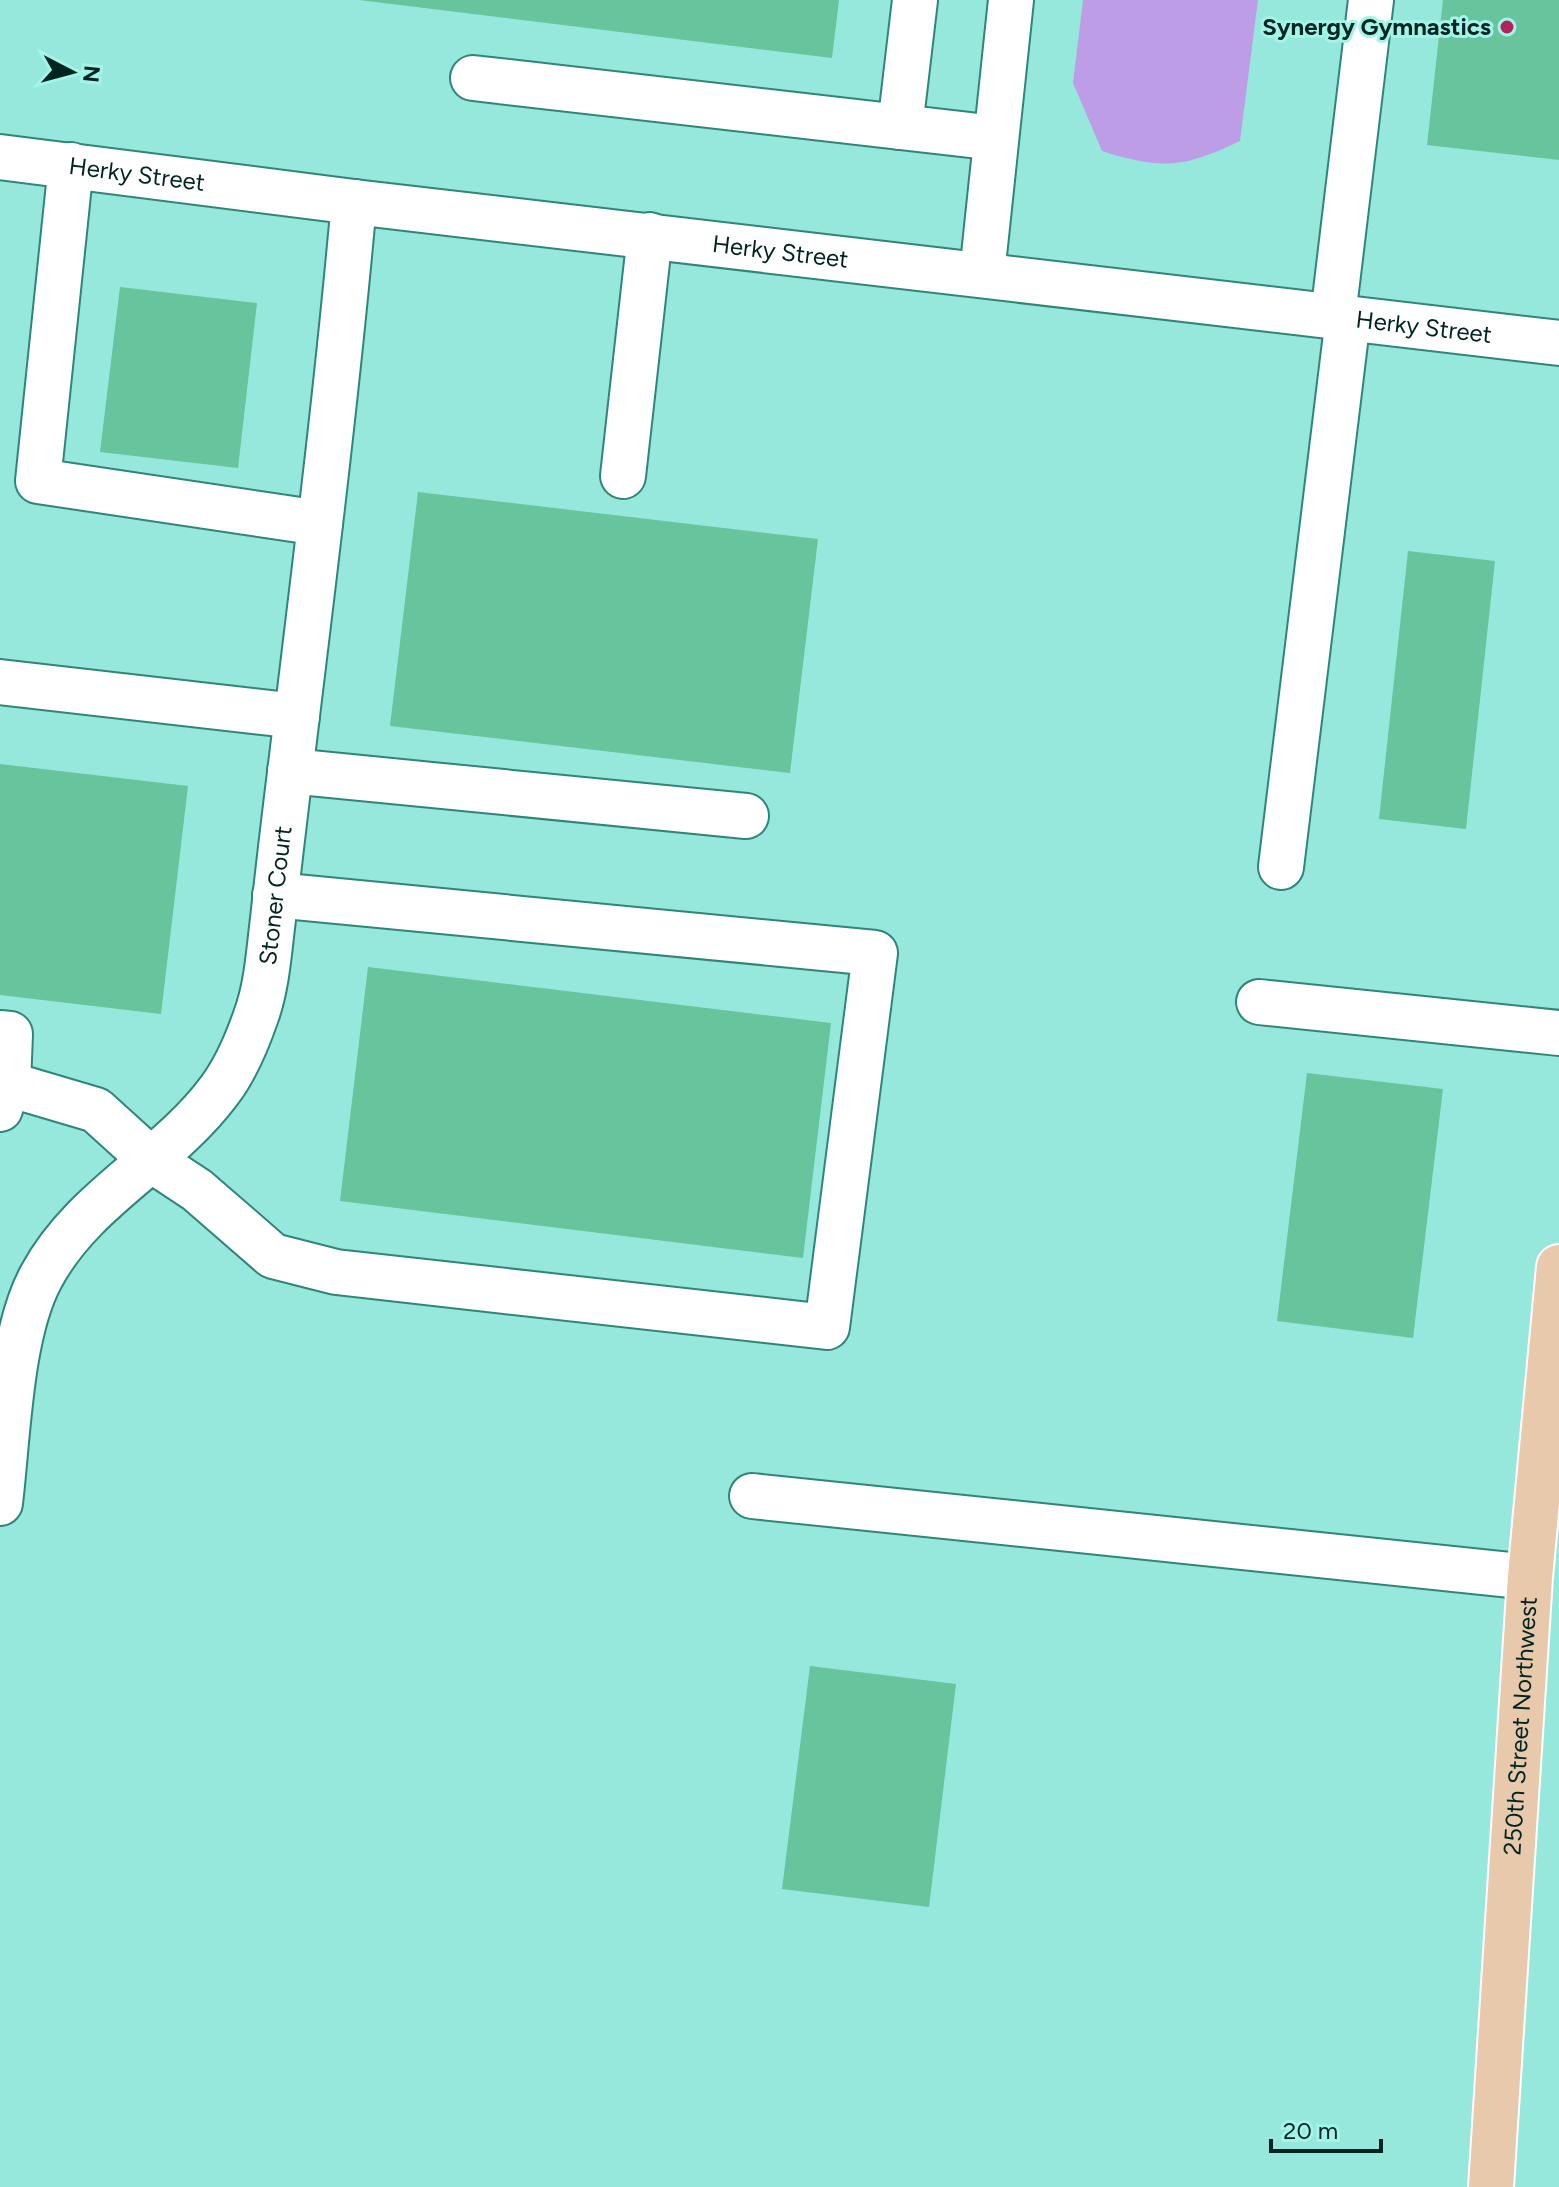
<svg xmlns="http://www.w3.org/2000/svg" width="1559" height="2187" font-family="Figtree,sans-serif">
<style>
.water{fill:#bd9ee6}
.building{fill:#68c49c}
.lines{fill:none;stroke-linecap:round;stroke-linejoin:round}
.minor-casing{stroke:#2f857a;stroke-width:48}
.major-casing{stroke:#fff;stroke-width:48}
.minor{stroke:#fff;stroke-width:44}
.major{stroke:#e9c9ac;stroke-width:44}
.poi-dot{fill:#b1235a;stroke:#a2f5e8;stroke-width:3}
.labels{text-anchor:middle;stroke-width:6;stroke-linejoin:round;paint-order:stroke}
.poi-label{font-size:24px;font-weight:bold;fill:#002420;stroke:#a2f5e8;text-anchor:end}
.street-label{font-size:24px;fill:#002420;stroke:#a2f5e8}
</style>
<rect width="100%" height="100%" fill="#95e8db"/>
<path class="water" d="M1083 0H1258L1240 141C1184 168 1161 170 1102 151L1073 83Z"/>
<g class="building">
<path d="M359 0H839L832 58Z"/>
<path d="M1443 0H1559V160L1427 145Z"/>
<path d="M120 287 257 303 238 468 100 452Z"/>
<path d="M418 492 818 539 790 773 390 726Z"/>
<path d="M1408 551 1495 561 1466 829 1379 819Z"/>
<path d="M0 764 188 786 161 1014 0 995Z"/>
<path d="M368 967 831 1023 803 1258 340 1201Z"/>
<path d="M1307 1073 1443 1089 1413 1338 1277 1321Z"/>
<path d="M810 1666 956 1684 929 1907 782 1889Z"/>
</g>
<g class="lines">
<defs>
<g id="minor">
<path d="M473 78 996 138"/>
<path d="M900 127 915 0"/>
<path id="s1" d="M0 157 354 202 1559 343"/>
<path d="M71 165 38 481 320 523"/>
<path d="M982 274 1011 0"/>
<path d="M1333 316 1371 0"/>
<path d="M623 476 650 235"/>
<path d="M0 682 297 716"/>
<path d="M290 771 746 816"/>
<path d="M1281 867 1348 318"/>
<path d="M1259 1002 1559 1033"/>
<path d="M0 1033 10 1034 8 1084 0 1109"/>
<path d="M8 1084 96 1110 150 1159 197 1190 273 1256 336 1272 827 1327 875 953 275 895"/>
<path d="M752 1496 1530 1577"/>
<path id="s2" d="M0 1503C8 1437 10 1334 41 1277 83 1198 167 1161 219 1091 236 1069 247 1042 256 1016 267 986 269 951 273 919 278 871 284 822 290 773 313 583 337 393 354 202"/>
</g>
<g id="major">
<path id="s3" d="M1491 2187 1530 1577 1559 1267"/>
</g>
</defs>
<use href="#minor" class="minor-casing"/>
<use href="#major" class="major-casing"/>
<use href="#minor" class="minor"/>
<use href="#major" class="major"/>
</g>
<circle class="poi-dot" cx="1507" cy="27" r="8"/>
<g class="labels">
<g class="poi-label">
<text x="1491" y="35">Synergy Gymnastics</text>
</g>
<g class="street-label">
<text dy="8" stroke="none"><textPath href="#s1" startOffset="138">Herky Street</textPath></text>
<text dy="8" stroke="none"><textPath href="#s1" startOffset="786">Herky Street</textPath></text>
<text dy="8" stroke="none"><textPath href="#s1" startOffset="1434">Herky Street</textPath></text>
<text dy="8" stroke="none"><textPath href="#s2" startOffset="696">Stoner Court</textPath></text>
<text dy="8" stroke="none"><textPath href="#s3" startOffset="462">250th Street Northwest</textPath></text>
</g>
</g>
<g transform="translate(72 72) rotate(96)" stroke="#a2f5e8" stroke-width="6" paint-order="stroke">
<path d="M0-6L14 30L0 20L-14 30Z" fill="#002420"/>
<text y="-12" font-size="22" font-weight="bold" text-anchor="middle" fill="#002420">N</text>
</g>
<path d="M1271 2139v12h110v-12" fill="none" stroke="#002420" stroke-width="4"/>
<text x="1283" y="2139" font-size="24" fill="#002420" stroke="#a2f5e8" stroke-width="6" paint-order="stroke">20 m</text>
</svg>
